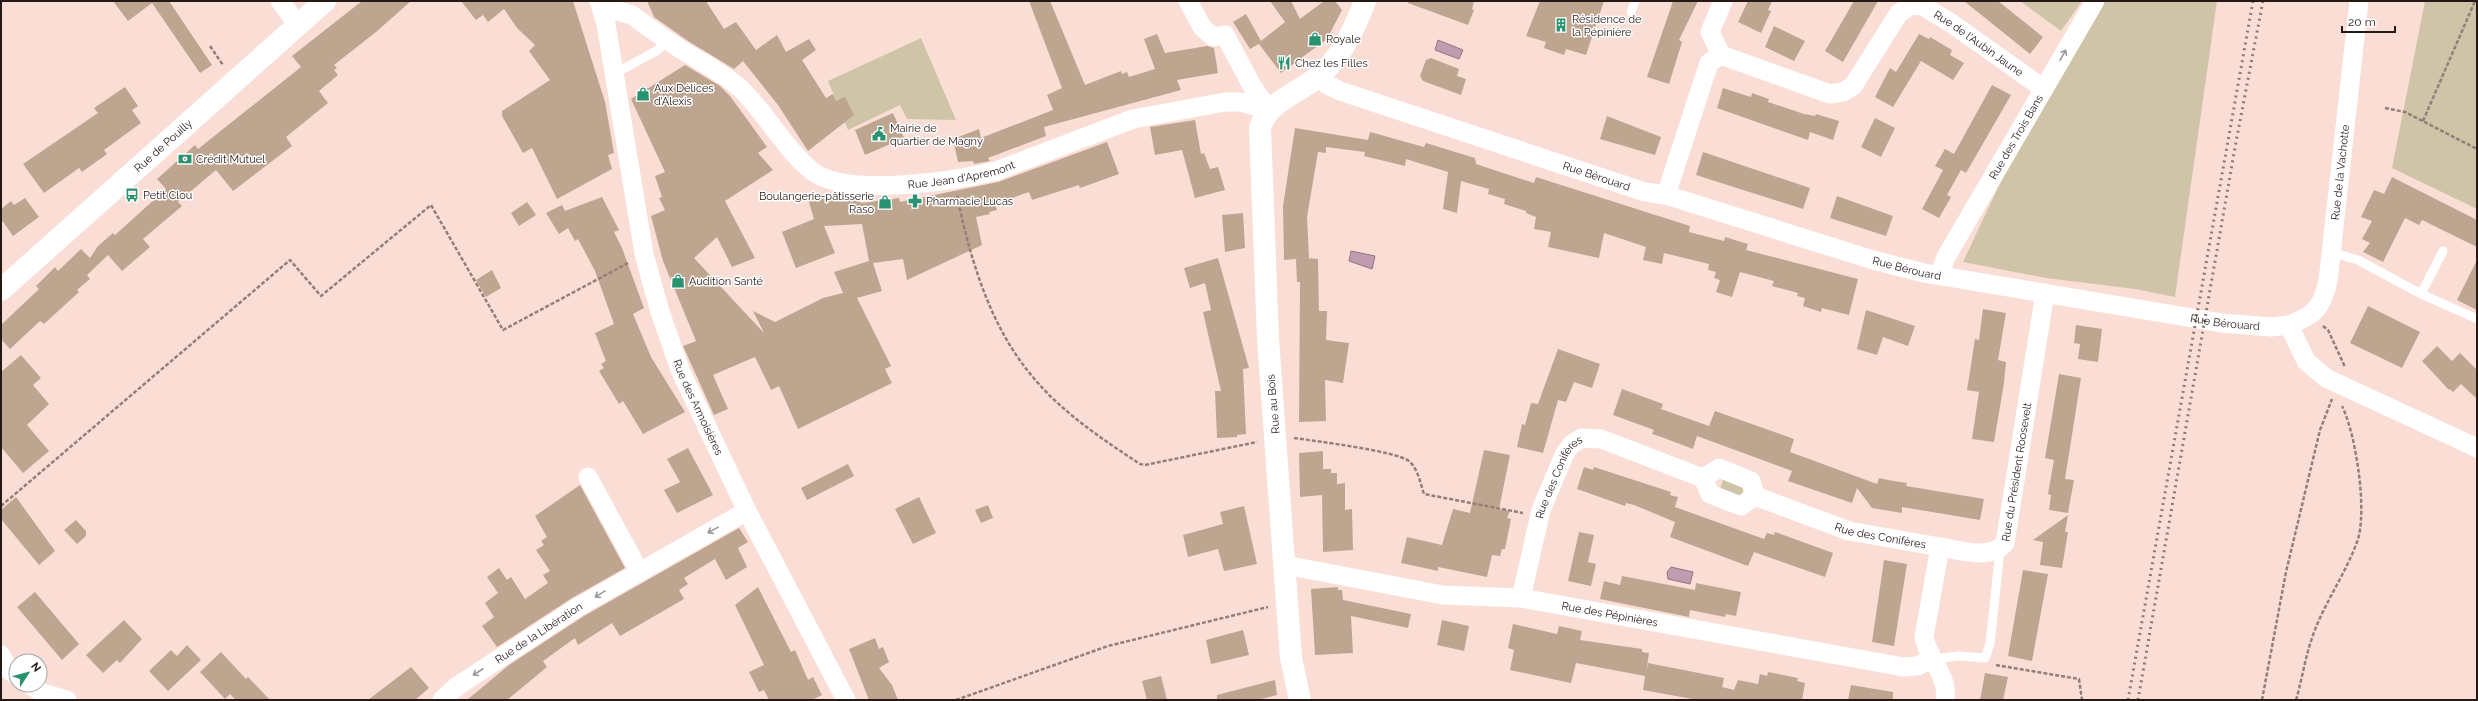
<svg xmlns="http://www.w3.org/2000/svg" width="2478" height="701" font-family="Raleway,sans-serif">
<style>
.green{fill:#cfc4a7}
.water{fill:#c19bb0;stroke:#927482}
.building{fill:#bea590}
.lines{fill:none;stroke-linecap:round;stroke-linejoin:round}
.path{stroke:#937f79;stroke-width:2.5;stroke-dasharray:4 2;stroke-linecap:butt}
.lane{stroke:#fff;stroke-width:9}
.street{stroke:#fff;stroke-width:19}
.secondary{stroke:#fff;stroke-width:22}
.rail{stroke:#8e7a74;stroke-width:3;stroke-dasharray:2 4;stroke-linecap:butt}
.oneway{stroke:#9d9896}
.labels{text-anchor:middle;stroke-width:3;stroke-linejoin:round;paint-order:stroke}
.poi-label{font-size:11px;fill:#251916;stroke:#fff;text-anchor:start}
.street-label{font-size:11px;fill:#251916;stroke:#fff}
</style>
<rect width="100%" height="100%" fill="#faded6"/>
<path class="green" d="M2020,1H2082L2061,31Z
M2105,1H2217L2175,297L2135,289L2046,278L1963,262L2003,177Z
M2425,1H2477V209L2392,168Z
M921,38L956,120L907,119L900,105L848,130L828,81Z
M1724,477L1745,484L1740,499L1719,492Z"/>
<path class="water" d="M1438,40L1463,50L1459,59L1435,50Z
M1351,251L1375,256L1372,269L1349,261Z
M1671,567L1693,572L1690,584L1668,579L1667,572Z"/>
<path class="building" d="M113,1H169L212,65L200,73L152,3L128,21Z
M362,1H411L376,32L334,65L337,68L334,70L338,75L319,91L328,103L286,137L292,146L233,191L216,170L178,202L182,206L143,239L150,247L122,271L108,255L87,275L90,279L77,290L79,292L44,324L40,321L10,349L1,339V325L39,289L36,286L55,267L58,271L81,249L90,258L98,246L113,233L115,235L166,189L157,179L195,145L198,149L301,67L292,56Z
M461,1H573L605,102L614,153L608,155L612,169L557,199L532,148L523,153L502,116V111L550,80L529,51L535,45L517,28L504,9L488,22L483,15L476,20Z
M647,1H706L724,29L736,22L756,50L777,35L786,52L809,39L816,50L802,60L826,98L833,94L836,101L845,97L854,115L808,151L778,105L743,61L734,69L688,41L654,17Z
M1029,1H1050L1085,85L1121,71L1122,74L1127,72L1129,77L1155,69L1144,39L1157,34L1165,53L1207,46L1214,48L1218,73L1177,80L1181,90L1044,127L1046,136L988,158L990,161L974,164L973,161L958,162L953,139L979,129L981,138L1053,110L1047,95L1062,88Z
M1270,1H1291L1300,19L1324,1H1335L1342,10L1327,39L1281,73L1259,44L1250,49L1233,22L1246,14L1261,41L1285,22Z
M1408,1H1474L1472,9L1474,10L1468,25L1408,3Z
M1540,1H1604L1586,55L1566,49L1564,55L1544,48L1546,42L1526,36Z
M1673,1H1698L1679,40L1682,42L1669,84L1647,77Z
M1748,1H1772L1768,10L1771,11L1761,33L1738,22Z
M1854,1H1878L1843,62L1825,51Z
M1964,1H1998L2043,37L2030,54Z
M1774,26L1805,41L1794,61L1765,47Z
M1919,34L1929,39L1930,37L1952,50L1950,55L1964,63L1953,80L1921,61L1893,107L1875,97L1890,68L1896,72Z
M1431,58L1459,69L1457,76L1466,79L1461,95L1423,81L1420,76L1426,60Z
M685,65L720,86L730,96L767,147L758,153L773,170L725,201L755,258L732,267L717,237L694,258L764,333L753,311L775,322L823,298L843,293L834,272L869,261L862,224L824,226L835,253L796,268L782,232L814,219L808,199L851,198L862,203L899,198L900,202L998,182L1107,142L1119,174L1080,188L1079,185L1032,200L1029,192L995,204L997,210L989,212L990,214L976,217L982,245L907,280L903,259L873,263L882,291L857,298L891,366L885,369L892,383L798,429L779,386L771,390L755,357L713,375L728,409L714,415L683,346L696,341L663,261L651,216L665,210L659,198L662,197L655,176L665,172L631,99Z
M1992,85L2011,95L1966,173L1961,170L1947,195L1951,197L1939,218L1922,209L1943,170L1935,166L1945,149L1954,154Z
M125,87L138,106L132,110L141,123L104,150L107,154L82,172L79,168L44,193L23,164L98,113L94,108Z
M1723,88L1751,97L1752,93L1769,99L1768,102L1804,114L1815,116L1816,114L1839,121L1833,140L1810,132L1808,140L1717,108Z
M893,113L904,138L865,155L855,130Z
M1607,116L1661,137L1655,155L1600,139Z
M1875,118L1895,128L1881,157L1861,147Z
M1195,120L1201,154L1204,153L1210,169L1218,167L1225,190L1195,198L1182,150L1155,155L1150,127Z
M1295,128L1368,140L1370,132L1424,147L1426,143L1475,158L1476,164L1534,183L1536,177L1690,226L1689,232L1724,241L1725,237L1748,244L1746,250L1858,279L1849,315L1822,308L1821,312L1803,306L1805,298L1797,296L1798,293L1772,286L1774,281L1740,272L1732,297L1716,292L1720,280L1714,278L1716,272L1708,270L1709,264L1664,253L1662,264L1643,260L1646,247L1604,233L1599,258L1548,247L1551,232L1534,229L1536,217L1526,213V211L1504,204L1505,199L1488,194L1489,189L1461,181L1457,213L1443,209L1448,172L1406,159L1405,166L1364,156L1365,152L1326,147V153L1318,152L1307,217L1309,258H1306L1318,259L1319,311H1327L1326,340L1349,343L1343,383L1325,380L1326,421L1299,422L1300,282H1297L1296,259L1284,260L1283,206Z
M1703,152L1810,188L1803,209L1696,175Z
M2392,177L2477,220V247L2422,220L2419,225L2405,218L2383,262L2363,252L2370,243L2362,239L2372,221L2361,217L2374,190L2384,194Z
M1837,196L1893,216L1886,236L1830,218Z
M602,197L619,230L614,232L622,248L644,308L633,314L651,357L685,412L643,434L623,401L619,404L599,371L604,368L601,364L606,361L595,333L614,324L595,271L578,239L575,241L568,228L559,234L546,213L562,205L565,211Z
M25,198L39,217L13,236L1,219V209L11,201L14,205Z
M527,202L536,215L519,226L511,213Z
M1243,213L1245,248L1225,252L1222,215Z
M1218,258L1249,368L1243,369L1246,434L1237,435V437L1217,438L1215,391H1221L1203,312L1211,310L1205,283L1190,288L1184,268Z
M2477,260V310L2457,300Z
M492,270L501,288L486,297L476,280Z
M2368,306L2420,332L2402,368L2350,343Z
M1983,309L2006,313L1998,360L2006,362L2004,383L1994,442L1972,439L1979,392L1967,390L1975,339L1979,340Z
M1866,310L1915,326L1908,346L1883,337L1877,355L1857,349Z
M2076,325L2102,329L2098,362L2078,359L2080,344L2074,343Z
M2437,346L2452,361L2460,353L2477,370V399L2461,384L2453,392L2450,389L2449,390L2422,361Z
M1558,349L1600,364L1592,388L1574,382L1566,402L1558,400L1543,453L1517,447L1522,424L1525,425L1531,403L1538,404Z
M21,355L41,378L33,385L49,404L27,425L49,451L23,473L1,447V372Z
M2059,374L2081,378L2065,479L2074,480L2068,513L2049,510L2051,495L2048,494L2054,460L2045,458Z
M1622,389L1663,404L1661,409L1709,426L1715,411L1794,439L1790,452L1877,484L1879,478L1888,480L1907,483L1906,486L1984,499L1980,520L1902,507V513L1872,508L1857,488L1852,503L1788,481L1792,471L1697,436L1693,449L1664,438L1652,434L1654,430L1613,415Z
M688,448L713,495L677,513L664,490L680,482L667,459Z
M1484,450L1510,455L1499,509L1510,511L1507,518L1511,519L1505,549H1502L1500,556L1492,555L1487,577L1438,567V571L1401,563L1407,537L1442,545L1453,509L1470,513Z
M1323,451V469H1331V473H1337V484L1345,483V510L1352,509L1353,550L1323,552L1322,495L1300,497L1299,453Z
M848,464L854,476L807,500L801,488Z
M1584,467L1593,470L1594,467L1671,492L1670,495L1678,497L1675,507L1764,539L1767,533L1774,535L1775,532L1833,553L1825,577L1754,552L1748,566L1670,537L1675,522L1634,505L1626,503L1625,506L1577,489Z
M580,485L625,568L572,598L497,647L482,626L494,617L485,603L498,593L487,577L499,568L507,580L511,577L525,599L548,583L543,575L550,571L536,550L544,545L541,541L547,537L535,516Z
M16,497L55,551L39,565L1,519V510Z
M919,497L936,533L913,544L895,509Z
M988,505L993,518L981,523L975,510Z
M1244,506L1257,564L1224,571L1218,549L1188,557L1183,535L1223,524L1220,512Z
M2068,515L2065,532H2068L2062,568L2040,565L2043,542L2033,540Z
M76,520L86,531V536L77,544L64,530Z
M739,528L748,542L738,548L747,567L726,580L715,559L684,578L688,584L679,590L684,599L620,636L612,623L578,645L575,638L543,661L547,667L507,700H467L509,665L584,616Z
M1579,532L1594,535L1588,562L1596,564L1591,586L1568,581Z
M1884,560L1907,564L1894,646L1872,642Z
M2023,570L2048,574L2032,661L2008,656Z
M1622,576L1695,590L1696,583L1741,592L1736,616L1726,614L1725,617L1690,610L1689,617L1600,599L1604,581L1620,585Z
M758,587L791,652L795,650L808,680L813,677L822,695L812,700H769L764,690L759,692L749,672L764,665L735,605Z
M1338,587V590H1342L1343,600L1411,614L1408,628L1351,616L1353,653L1315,655L1311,589Z
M35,592L79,644L62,660L17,607Z
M124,620L142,639L120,663L117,660L103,673L86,655Z
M1442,620L1469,626L1464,651L1437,645Z
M1513,624L1557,634L1559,626L1582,631L1580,640L1642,649V652L1649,653L1646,673L1648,663L1724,678L1722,687L1734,690L1738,680L1758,684L1760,674L1767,676L1768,672L1798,678L1797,681L1805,683L1802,700H1698L1643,690L1645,676L1576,663L1571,683L1510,670L1514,650L1508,648Z
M1243,630L1249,655L1211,664L1206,640Z
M875,638L879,649L883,647L889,662L879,668L892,685L898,700H869L849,649Z
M187,645L201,660L168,691L149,671L171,650L177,656Z
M221,652L246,679L248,677L270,700H236L230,694L225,699L200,672Z
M411,667L429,688L415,700H368Z
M1985,673L2008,677L2003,700H1980Z
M1161,676L1167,700H1147L1142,681Z
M1275,680L1277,695L1257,700H1217V695Z
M1851,685L1893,692V700H1848Z"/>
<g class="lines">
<path class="path" d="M210,46L223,65
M2385,108L2405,112L2477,149
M2423,121L2475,1
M957,196C971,262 991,331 1038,383C1066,415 1105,441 1140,464L1145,465L1257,442
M2323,326L2328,330L2345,367
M1294,438C1315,441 1396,451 1409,461C1418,469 1420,482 1424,494L1523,513
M1,506L290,260L321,296L431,205L503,330L628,263
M1996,665L2079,679L2082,700
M956,700L1108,646L1268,607
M2262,700L2286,572L2320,430L2332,399
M2296,700C2302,680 2305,658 2312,638C2323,605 2345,575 2357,542C2368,513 2356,434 2342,406"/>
<path class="lane" d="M1631,12L1635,1
M614,74L658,50L667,40
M2331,252L2358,260L2421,294L2443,251
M2421,294L2477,319
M1933,659L1959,656L1985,658L1990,644L2000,549"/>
<g class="street">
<path d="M280,1L299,26"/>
<path id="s1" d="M599,1L606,24L644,254L660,312L681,372L747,511L846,700"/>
<path d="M1188,1L1202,27L1213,37L1225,35L1252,86L1269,110"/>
<path id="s2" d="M603,12L618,11L632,15C648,27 664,39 682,50C701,62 723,73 740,88C766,113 784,148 812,171C846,198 955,181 996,171L1133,119L1225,102H1241L1269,110"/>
<path id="s3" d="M1721,55L1830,94L1843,92L1853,86L1899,13L1910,6L1921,5L1951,23L2044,89"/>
<path id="s4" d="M1320,76L1326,84L1340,91L1645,192L1666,195L1873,260L1924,273L2222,323L2271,327L2289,325L2306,361L2326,378L2477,448"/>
<path d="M1666,195L1709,63L1721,55L1710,32L1723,1"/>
<path id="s5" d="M1940,274L1946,257L2095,1"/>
<path id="s6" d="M2289,325C2315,315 2322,308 2328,281L2359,1"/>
<path d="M1719,468L1751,481L1755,496L1741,506L1710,494L1703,478Z"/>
<path d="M588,477L639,571"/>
<path id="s7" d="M1755,496L1849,531L1940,547"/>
<path id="s8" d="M1285,565L1443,595L1521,598L1904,667L1917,666L1933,659"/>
<path id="s9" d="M1521,598L1541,510L1565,453L1572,444L1582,438L1601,439L1703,478"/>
<path d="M1,655L9,670L16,675"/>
<path d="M30,685L43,693L67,700"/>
<path id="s10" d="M442,700L456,687L578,607L747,511"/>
<path id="s11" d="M1945,700C1949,675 1928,660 1924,637L1940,547C1961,550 1989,561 2005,543L2045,293"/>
</g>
<g class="secondary">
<path id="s12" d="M1,290L325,1"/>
<path d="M1300,700L1291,658L1268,339L1260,127C1270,100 1297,94 1319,76C1341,58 1355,28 1365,1"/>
</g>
<path class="rail" d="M2128,700L2253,1
M2138,700L2236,142L2263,1"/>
</g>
<defs><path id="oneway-shaft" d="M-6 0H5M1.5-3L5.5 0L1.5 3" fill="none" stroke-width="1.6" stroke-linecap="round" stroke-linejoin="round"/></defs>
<g class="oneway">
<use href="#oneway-shaft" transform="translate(2063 55) rotate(-60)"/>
<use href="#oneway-shaft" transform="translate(713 530) rotate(151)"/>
<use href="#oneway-shaft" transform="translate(600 594) rotate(149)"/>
<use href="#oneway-shaft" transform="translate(478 672) rotate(147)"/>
</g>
<defs>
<g id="building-bare" transform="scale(1.08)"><path d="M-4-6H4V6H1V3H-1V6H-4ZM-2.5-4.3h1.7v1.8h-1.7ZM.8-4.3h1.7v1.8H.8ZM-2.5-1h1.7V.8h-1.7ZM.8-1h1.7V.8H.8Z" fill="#289271" stroke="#fff" stroke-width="2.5" paint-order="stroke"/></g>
<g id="shop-bare" transform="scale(1.08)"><path d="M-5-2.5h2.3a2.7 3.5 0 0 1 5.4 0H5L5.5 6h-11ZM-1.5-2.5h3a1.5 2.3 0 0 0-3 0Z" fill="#289271" stroke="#fff" stroke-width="2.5" paint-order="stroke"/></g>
<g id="restaurant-bare" transform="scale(1.08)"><path d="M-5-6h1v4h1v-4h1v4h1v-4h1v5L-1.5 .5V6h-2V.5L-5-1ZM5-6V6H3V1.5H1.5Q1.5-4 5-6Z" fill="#289271" stroke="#fff" stroke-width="2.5" paint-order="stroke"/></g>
<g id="civic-bare" transform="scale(1.08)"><path d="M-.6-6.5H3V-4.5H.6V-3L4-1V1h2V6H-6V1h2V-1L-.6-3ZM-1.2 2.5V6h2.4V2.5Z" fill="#289271" stroke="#fff" stroke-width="2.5" paint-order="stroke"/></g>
<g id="bank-bare" transform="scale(1.08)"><path d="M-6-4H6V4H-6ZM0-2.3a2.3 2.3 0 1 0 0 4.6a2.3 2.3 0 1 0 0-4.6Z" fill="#289271" stroke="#fff" stroke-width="2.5" paint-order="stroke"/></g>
<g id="bus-bare" transform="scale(1.08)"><path d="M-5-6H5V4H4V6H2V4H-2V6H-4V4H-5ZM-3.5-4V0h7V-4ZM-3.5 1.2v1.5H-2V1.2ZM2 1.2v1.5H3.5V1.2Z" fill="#289271" stroke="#fff" stroke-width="2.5" paint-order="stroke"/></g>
<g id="pharmacy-bare" transform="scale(1.08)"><path d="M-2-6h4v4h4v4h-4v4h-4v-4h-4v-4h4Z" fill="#289271" stroke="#fff" stroke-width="2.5" paint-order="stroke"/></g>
</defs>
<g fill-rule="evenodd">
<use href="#building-bare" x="1561" y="25"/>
<use href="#shop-bare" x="1315" y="39"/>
<use href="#restaurant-bare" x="1284" y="63"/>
<use href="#shop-bare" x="643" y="94"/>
<use href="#civic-bare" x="879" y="134"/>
<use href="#bank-bare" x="185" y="159"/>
<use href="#bus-bare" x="132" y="195"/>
<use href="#pharmacy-bare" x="915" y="201"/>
<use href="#shop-bare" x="885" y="202"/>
<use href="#shop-bare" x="678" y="281"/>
</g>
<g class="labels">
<g class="poi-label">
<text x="1572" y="23">Résidence de<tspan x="1572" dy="13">la Pépinière</tspan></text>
<text x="1326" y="43">Royale</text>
<text x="1295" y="67">Chez les Filles</text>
<text x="654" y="92">Aux Délices<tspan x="654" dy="13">d’Alexis</tspan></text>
<text x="890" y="132">Mairie de<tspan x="890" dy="13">quartier de Magny</tspan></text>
<text x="196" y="163">Crédit Mutuel</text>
<text x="143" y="199">Petit Clou</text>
<text x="874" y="200" text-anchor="end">Boulangerie-pâtisserie<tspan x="874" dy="13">Raso</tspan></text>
<text x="926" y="205">Pharmacie Lucas</text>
<text x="689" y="285">Audition Santé</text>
</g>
<g class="street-label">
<text dy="4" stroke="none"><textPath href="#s3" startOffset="320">Rue de l'Aubin Jaune</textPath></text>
<text dy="4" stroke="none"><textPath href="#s5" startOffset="157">Rue des Trois Bans</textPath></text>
<text dy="4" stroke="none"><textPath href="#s12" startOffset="217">Rue de Pouilly</textPath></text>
<text dy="4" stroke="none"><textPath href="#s2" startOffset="423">Rue Jean d'Apremont</textPath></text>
<text dy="4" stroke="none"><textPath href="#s6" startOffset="172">Rue de la Vachotte</textPath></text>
<text dy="4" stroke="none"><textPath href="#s4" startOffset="296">Rue Bérouard</textPath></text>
<text dy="4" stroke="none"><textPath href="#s4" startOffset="620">Rue Bérouard</textPath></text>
<text dy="4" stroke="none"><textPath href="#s4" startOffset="943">Rue Bérouard</textPath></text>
<text transform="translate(1273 404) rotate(-95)" y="4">Rue au Bois</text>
<text dy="4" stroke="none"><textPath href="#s1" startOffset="420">Rue des Armoisières</textPath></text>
<text dy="4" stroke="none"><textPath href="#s11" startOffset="299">Rue du Président Roosevelt</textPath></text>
<text dy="4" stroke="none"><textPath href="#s9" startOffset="128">Rue des Conifères</textPath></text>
<text dy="4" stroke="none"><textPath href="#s7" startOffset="132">Rue des Conifères</textPath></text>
<text dy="4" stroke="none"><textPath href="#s8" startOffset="329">Rue des Pépinières</textPath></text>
<text dy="4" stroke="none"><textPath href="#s10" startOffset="118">Rue de la Libération</textPath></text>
</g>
</g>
<rect width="2478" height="701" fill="none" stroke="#251916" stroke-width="4"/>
<g transform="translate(28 673) rotate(54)"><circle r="19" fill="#ffffff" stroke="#a8a3a2"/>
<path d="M0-3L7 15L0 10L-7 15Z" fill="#289271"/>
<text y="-6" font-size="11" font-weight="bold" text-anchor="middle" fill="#251916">N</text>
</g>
<path d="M2342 26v6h53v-6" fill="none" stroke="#251916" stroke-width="2"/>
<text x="2348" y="26" font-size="12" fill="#251916" stroke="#ffffff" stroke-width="3" paint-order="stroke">20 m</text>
</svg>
